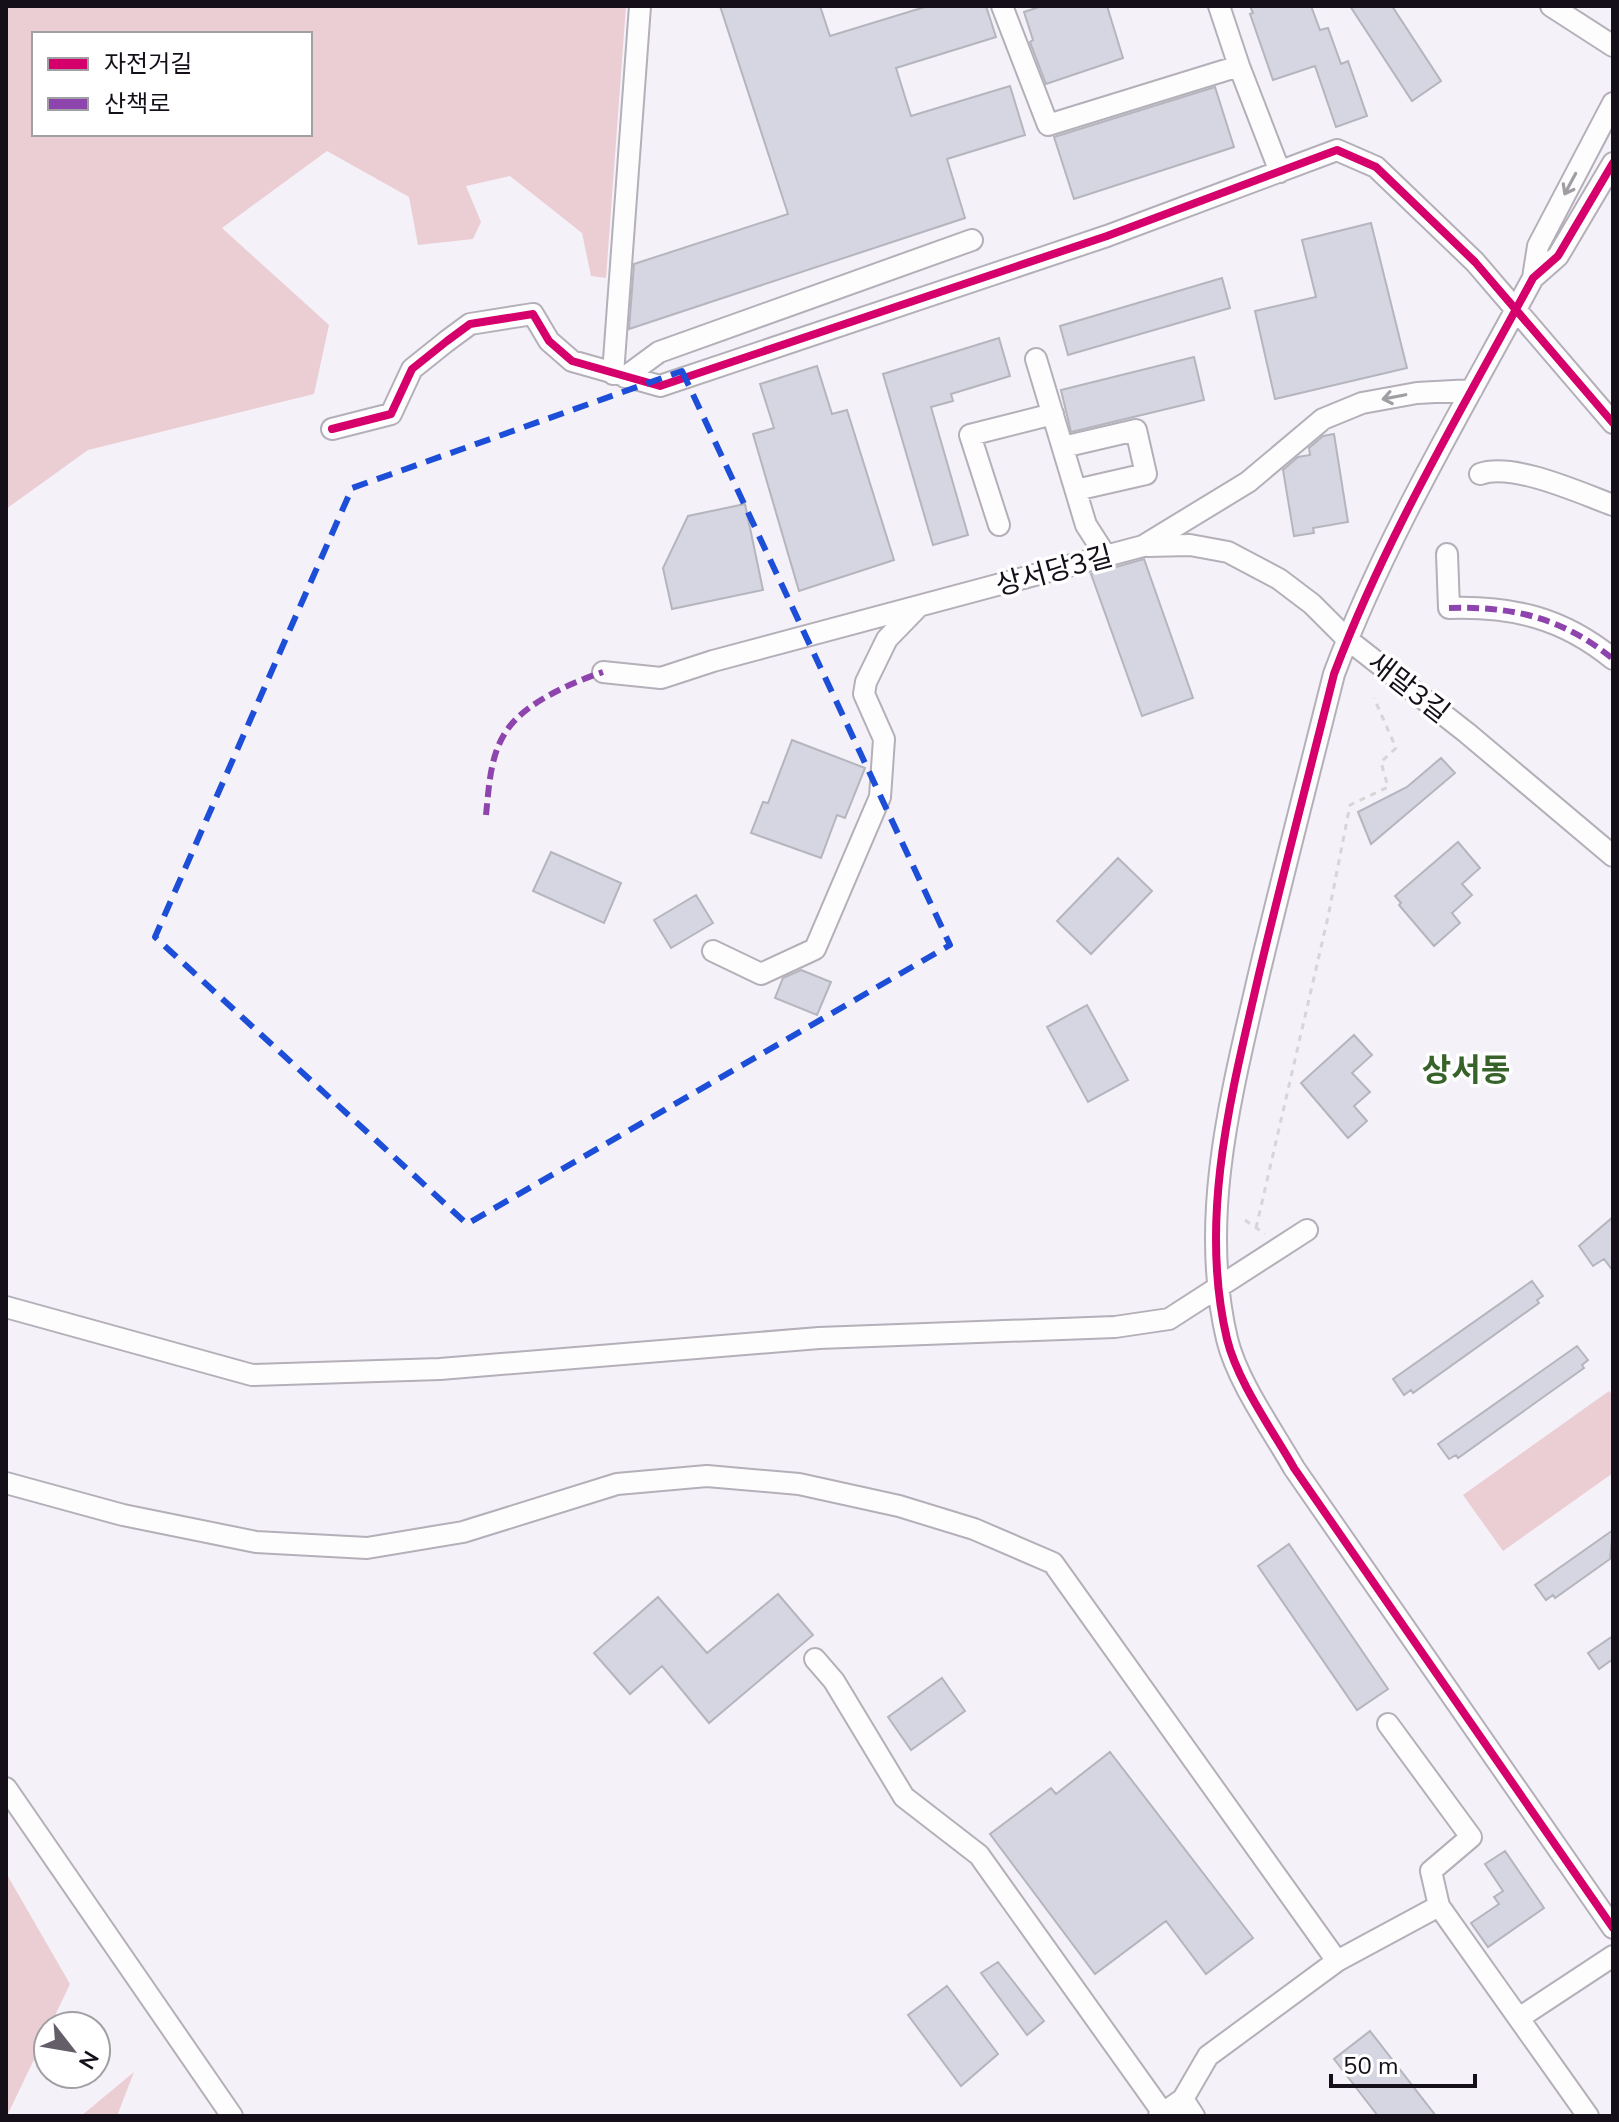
<svg xmlns="http://www.w3.org/2000/svg" width="1619" height="2122" font-family="'Nunito Sans','Noto Sans KR',sans-serif">
<style>
.green{fill:#ebced3;fill-rule:evenodd}
.building{fill:#d5d6e1;stroke:#b5b5be;stroke-width:2}
.lines{fill:none;stroke-linecap:round;stroke-linejoin:round}
.minor-casing{stroke:#b4afb8;stroke-width:24}
.path{stroke:#d6d5d7;stroke-width:3;stroke-dasharray:6 6;stroke-linecap:butt}
.minor{stroke:#fdfdfe;stroke-width:20}
.quiet{stroke:#8e44ad;stroke-width:6;stroke-dasharray:12 6;stroke-linecap:butt}
.cycleway-casing{stroke:#fff;stroke-width:13}
.cycleway{stroke:#d6006c;stroke-width:8}
.oneway{stroke:#a09ea3}
.marked{fill:none;stroke:#1d4ed8;stroke-width:6;stroke-dasharray:16 10;stroke-linejoin:round}
.labels{text-anchor:middle;stroke-width:7;stroke-linejoin:round;paint-order:stroke}
.street-label{font-size:28px;fill:#150f1a;stroke:#fff}
.quarter-label{font-size:32px;font-weight:bold;fill:#37632a;stroke:#fff}
</style>
<rect width="100%" height="100%" fill="#f4f1f8"/>
<path class="green" d="M6,6H626L606,278L591,276L582,233L510,176L466,186L481,222L473,239L418,245L409,197L327,151L222,228L329,325L314,394L88,450L6,509ZM34,34H310V134H34Z
M1609,1391L1613,1396V1473L1503,1551L1463,1495Z
M6,1873L70,1984L7,2116H6Z
M134,2072L117,2116H81Z"/>
<path class="building" d="M720,6H820L830,36L928,6H986L996,37L896,68L911,116L1010,86L1025,135L947,159L965,218L629,329L634,264L788,214Z
M1042,6H1107L1123,58L1046,84L1030,42L1033,40L1024,12Z
M1250,6H1311L1320,30L1328,28L1341,64L1348,61L1367,116L1336,127L1315,66L1273,80L1250,14L1253,13Z
M1350,6H1392L1441,81L1412,101Z
M1215,87L1234,147L1074,199L1054,137Z
M1371,223L1407,368L1275,399L1255,311L1316,297L1302,240Z
M1222,278L1230,308L1068,355L1060,326Z
M999,338L1010,376L951,394L953,401L931,407L968,535L933,545L883,374Z
M1194,357L1204,400L1071,432L1061,390Z
M817,366L832,414L847,410L894,560L799,591L753,434L774,428L760,384Z
M1334,434L1348,522L1313,528L1314,533L1294,536L1283,470L1298,457L1310,455L1309,448L1323,436Z
M745,504L763,590L672,609L663,568L688,516Z
M1144,559L1193,698L1142,716L1091,574Z
M792,740L865,768L845,818L837,815L821,858L751,833L763,802L768,803Z
M1441,758L1455,773L1371,844L1358,812L1407,787Z
M1458,842L1480,868L1462,884L1472,895L1452,913L1460,923L1434,946L1399,905L1401,903L1395,896Z
M551,852L621,883L604,923L533,891Z
M1118,858L1152,891L1091,954L1057,921Z
M696,895L713,923L671,948L654,920Z
M801,970L831,982L817,1015L775,998L783,978Z
M1087,1005L1128,1080L1088,1102L1047,1027Z
M1354,1035L1372,1055L1352,1073L1370,1092L1354,1106L1367,1121L1348,1138L1301,1083Z
M1613,1217V1271L1604,1259L1593,1266L1579,1246Z
M1532,1281L1543,1296L1537,1300L1539,1303L1413,1393L1411,1390L1404,1395L1393,1379Z
M1577,1346L1588,1360L1582,1365L1584,1368L1458,1458L1456,1455L1449,1459L1438,1444Z
M1613,1530L1610,1559L1555,1598L1553,1595L1546,1600L1535,1585Z
M1289,1544L1388,1689L1357,1710L1258,1566Z
M778,1594L813,1635L709,1723L662,1666L630,1694L594,1653L658,1597L707,1653Z
M1613,1636V1659L1599,1669L1588,1653Z
M942,1678L965,1711L911,1750L888,1717Z
M1110,1752L1253,1938L1206,1974L1166,1921L1095,1974L990,1834L1051,1788L1056,1794Z
M1505,1851L1544,1908L1488,1947L1471,1923L1499,1904L1494,1897L1503,1891L1485,1864Z
M998,1962L1044,2021L1027,2035L981,1973Z
M947,1986L998,2054L961,2086L908,2015Z
M1370,2031L1436,2116H1378L1334,2059Z"/>
<g class="lines">
<g class="minor-casing">
<path id="minor" d="M1002,6L1048,125L1239,66L1280,172
M1219,6L1239,66
M1551,6L1613,46
M1613,163L1558,256L1533,278C1463,408 1386,536 1334,674C1309,774 1283,874 1259,974C1232,1092 1198,1217 1227,1339C1237,1381 1273,1431 1294,1468L1613,1928
M1533,278L1538,246L1613,103
M1036,359L1086,525L1106,556
M613,374L640,6
M625,377L659,352L972,240
M332,429L391,414L412,369L447,341L470,324L533,314L549,341L572,361L660,386L1107,236L1337,150L1376,167L1475,262L1613,423
M1063,447L1136,430L1146,474L1076,490
M1480,474C1513,462 1580,493 1613,505
M999,525L970,435L1053,414
M1147,546L1190,545L1228,552L1279,579L1312,604L1347,639L1467,733L1613,856
M1447,554L1449,608C1513,606 1563,618 1613,659
M603,672L661,678L713,661L1143,546L1248,482L1323,419L1362,403L1417,393L1472,390
M713,951L761,974L815,949L880,797L884,739L864,694L866,682L887,639L919,606
M6,1307L252,1375L440,1369L819,1338L1115,1327L1169,1319L1307,1230
M6,1483L123,1515L256,1542L367,1548L463,1532L617,1484L707,1476L799,1484L899,1506L974,1529L1053,1563L1337,1961
M815,1659L834,1681L904,1797L979,1855L1163,2113
M1388,1724L1471,1837L1431,1871L1439,1906L1588,2116
M6,1788L232,2116
M1519,2018L1613,1956
M1183,2099L1194,2116
M1159,2116L1183,2099L1208,2056L1337,1961L1439,1906"/>
</g>
<path class="path" d="M1245,1220L1265,1234
M1256,1228L1328,917L1350,805L1388,787L1381,762L1396,748L1374,698"/>
<use href="#minor" class="minor"/>
<path class="quiet" d="M1449,608C1513,606 1563,618 1613,659
M486,815C489,787 490,754 507,730C526,702 573,682 603,672"/>
<g class="cycleway-casing">
<path id="cycleway" d="M1613,163L1558,256L1533,278C1463,408 1386,536 1334,674C1309,774 1283,874 1259,974C1232,1092 1198,1217 1227,1339C1237,1381 1273,1431 1294,1468L1613,1928
M332,429L391,414L412,369L447,341L470,324L533,314L549,341L572,361L660,386L1107,236L1337,150L1376,167L1475,262L1613,423"/>
</g>
<use href="#cycleway" class="cycleway"/>
</g>
<defs><path id="oneway-shaft" d="M-6 0H5M1.5-3L5.5 0L1.5 3" fill="none" stroke-width="1.6" stroke-linecap="round" stroke-linejoin="round" transform="scale(2)"/></defs>
<g class="oneway">
<use href="#oneway-shaft" transform="translate(1570 184) rotate(118)"/>
<use href="#oneway-shaft" transform="translate(1394 397) rotate(169)"/>
</g>
<path class="marked" d="M682,371L950,945L467,1224L155,937L352,488Z"/>
<g class="labels">
<g class="street-label">
<text transform="translate(1054 570) rotate(-15)" y="10">상서당3길</text>
<text transform="translate(1409 687) rotate(38)" y="10">새말3길</text>
</g>
<g class="quarter-label">
<text x="1466" y="1081">상서동</text>
</g>
</g>
<rect width="1619" height="2122" fill="none" stroke="#150f1a" stroke-width="16"/>
<rect x="32" y="32" width="280" height="104" fill="#ffffff" stroke="#a19fa3" stroke-width="2"/>
<rect x="48" y="58" width="40" height="12" fill="#d6006c" stroke="#a19fa3" stroke-width="2"/>
<text x="104" y="72" font-size="24" fill="#150f1a">자전거길</text>
<rect x="48" y="98" width="40" height="12" fill="#8e44ad" stroke="#a19fa3" stroke-width="2"/>
<text x="104" y="112" font-size="24" fill="#150f1a">산책로</text>
<g transform="translate(72 2050) rotate(121)"><circle r="38" fill="#ffffff" stroke="#a19fa3" stroke-width="2"/>
<path d="M0-6L14 30L0 20L-14 30Z" fill="#635e68"/>
<text y="-12" font-size="22" font-weight="bold" text-anchor="middle" fill="#150f1a">N</text>
</g>
<path d="M1331 2074v12h144v-12" fill="none" stroke="#150f1a" stroke-width="4"/>
<text x="1343" y="2074" font-size="24" fill="#150f1a" stroke="#ffffff" stroke-width="6" paint-order="stroke">50 m</text>
</svg>
